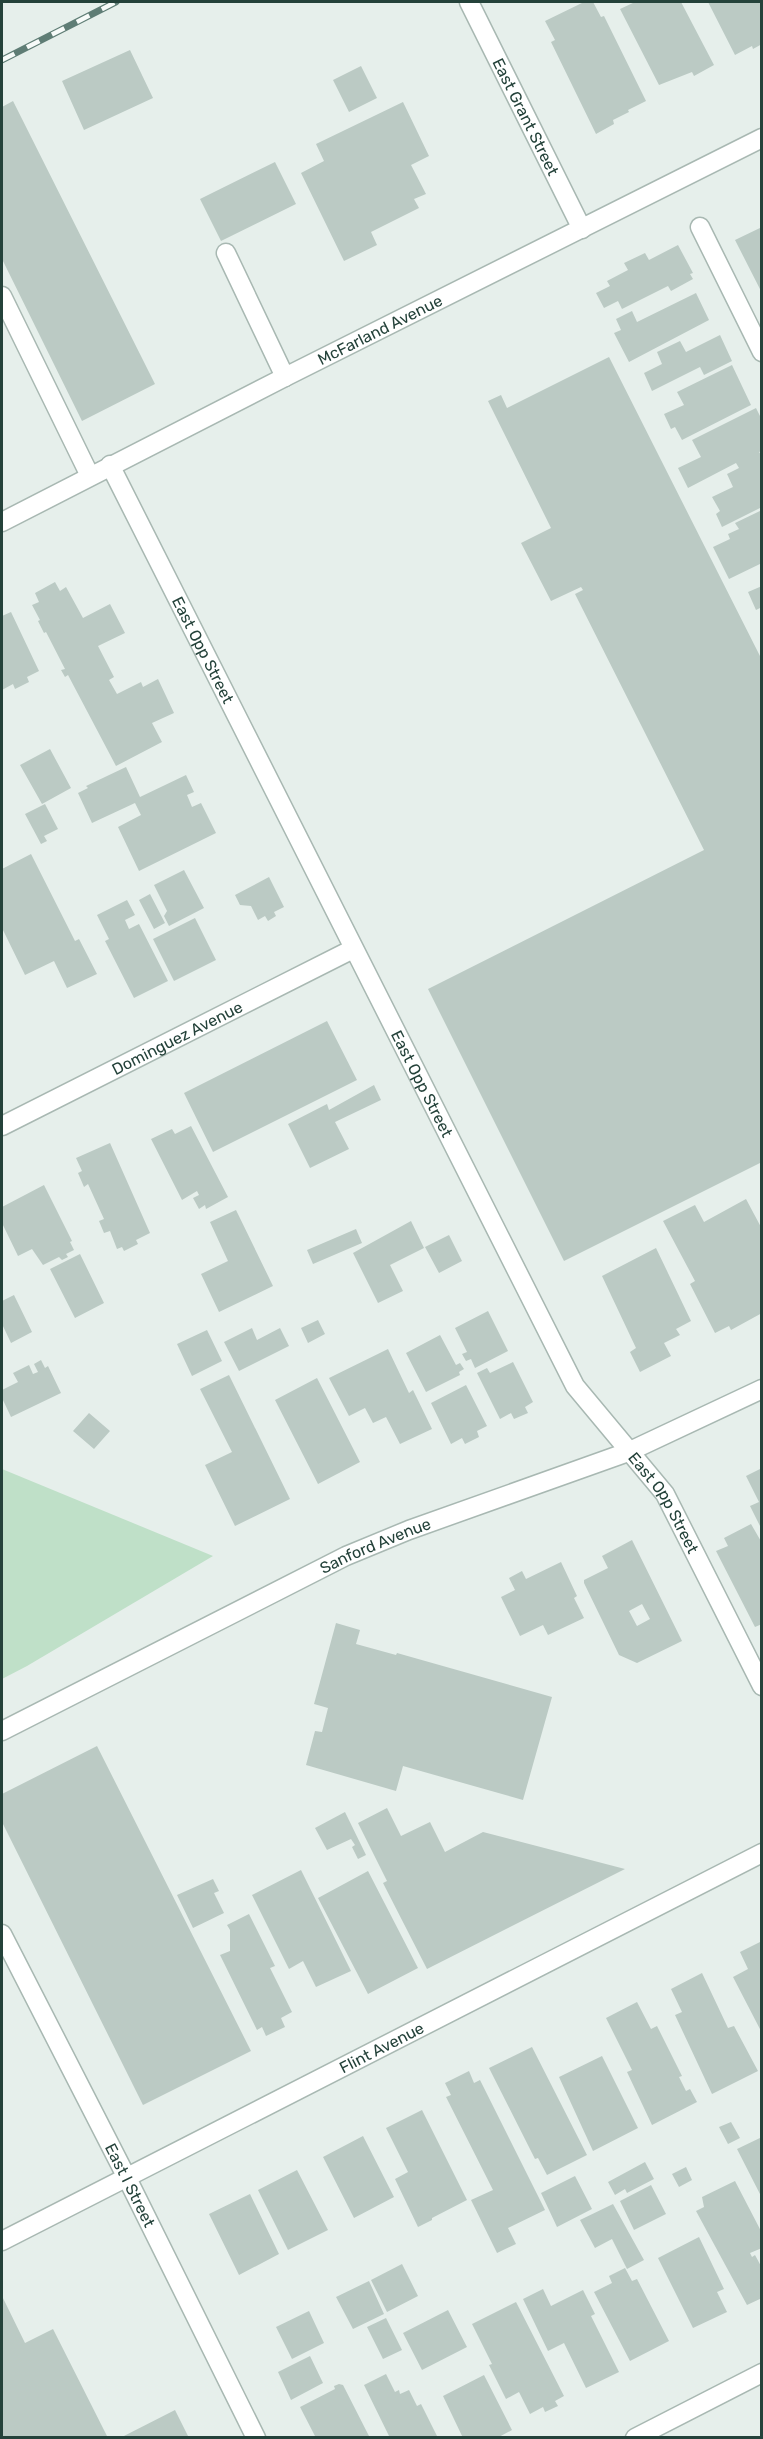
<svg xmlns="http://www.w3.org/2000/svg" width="763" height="2439" font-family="Rubik,sans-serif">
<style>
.green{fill:#bfe0c8}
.building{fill:#bbcac4;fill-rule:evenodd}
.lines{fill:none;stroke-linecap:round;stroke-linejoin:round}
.minor-casing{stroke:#a8b8b2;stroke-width:21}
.minor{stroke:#fff;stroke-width:18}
.rail-casing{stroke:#5f7d75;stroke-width:7}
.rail{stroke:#f7fbf9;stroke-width:4.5;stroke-dasharray:14;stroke-linecap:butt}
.labels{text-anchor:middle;stroke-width:5;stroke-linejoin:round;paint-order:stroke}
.street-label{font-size:16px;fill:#24423a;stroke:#f7fbf9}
</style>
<rect width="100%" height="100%" fill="#e6efeb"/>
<path class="green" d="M2,1469L213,1556L27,1666L2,1679Z"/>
<path class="building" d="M584,2H593L601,17L604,16L646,101L628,110L629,112L613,120L614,124L596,134L551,42L555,40L545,21Z
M635,2H681L714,65L694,76L692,72L659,85L620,9Z
M708,2H762V44L753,49L752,46L735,55Z
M130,50L153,98L84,130L62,81Z
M361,66L377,98L349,112L333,80Z
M13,101L155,384L82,421L2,259V107Z
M403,102L429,156L411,165L426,194L414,199L419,208L371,232L377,245L344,261L301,173L324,161L316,144Z
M275,162L296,204L221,241L200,199Z
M762,227V293L735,240Z
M678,245L693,273L690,274L693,279L671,291L668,286L622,309L618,301L604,308L596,293L610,286L607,281L628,270L624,263L645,253L649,260Z
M696,293L709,320L629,362L614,333L621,330L616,319L632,311L637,322Z
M720,335L732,361L704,375L700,367L652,391L644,373L662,364L657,352L680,341L686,352Z
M609,357L762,660V1162L564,1261L428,989L704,850L575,594L583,590L581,587L551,601L521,543L551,528L488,401L501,395L507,408Z
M732,365L751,405L682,440L675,427L671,429L664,414L684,405L677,392Z
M756,408L762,420V451L759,452L762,456V507L722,527L716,514L720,511L712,497L733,487L727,474L739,468L736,463L688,488L678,468L701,457L692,440Z
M762,510V563L729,579L713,547L730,539L728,534L739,529L735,523Z
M55,582L60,591L66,587L83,618L110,604L125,633L98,646L114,677L109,680L117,694L141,682L143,687L158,679L174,713L152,723L162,742L116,766L68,675L65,677L61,670L65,669L46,632L44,633L38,621L40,620L32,605L39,602L35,593Z
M762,586V607L756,610L748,592Z
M11,612L39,671L27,677L29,682L15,689L13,684L2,690V616Z
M50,749L71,788L42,804L20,765Z
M126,767L140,797L186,775L194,792L187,795L192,807L201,803L216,833L139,871L118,827L141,815L135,803L92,823L78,793L88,788L86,786Z
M45,804L58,829L44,836L47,841L41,844L25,814Z
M31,854L75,941L79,939L97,974L67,988L54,961L25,975L2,928V869Z
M184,870L204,908L169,926L164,916L167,911L154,885Z
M269,877L284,907L274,912L276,916L268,921L265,916L258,920L251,906L240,905L235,895Z
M150,894L165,923L154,929L139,900Z
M127,900L135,915L125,920L129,929L139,924L168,981L134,998L105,941L109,939L97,915Z
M195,918L216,960L174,981L153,939Z
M327,1021L357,1080L213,1152L184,1093Z
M374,1085L381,1100L335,1122L349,1149L310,1168L288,1124L327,1104L329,1110Z
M191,1126L228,1197L206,1209L205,1205L199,1209L193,1198L199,1195L197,1191L182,1200L151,1139L172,1129L175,1134Z
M110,1143L150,1233L136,1240L138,1244L124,1251L122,1247L117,1249L110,1231L104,1233L99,1221L104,1219L88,1184L84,1187L78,1173L82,1171L76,1158Z
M44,1185L72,1241L70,1242L74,1250L66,1254L68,1257L62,1260L59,1257L43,1265L32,1249L18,1256L2,1223V1207Z
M746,1199L762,1229V1313L731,1330L729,1326L715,1333L690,1284L695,1281L663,1221L695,1205L704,1222Z
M236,1210L273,1286L219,1312L201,1274L228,1261L210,1222Z
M411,1221L424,1248L390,1265L403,1291L378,1303L353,1253Z
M356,1229L362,1243L313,1264L307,1250Z
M449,1235L462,1261L439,1273L425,1247Z
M656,1248L691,1321L676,1329L680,1335L664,1343L671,1356L640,1372L630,1352L636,1348L602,1276Z
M80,1254L104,1303L75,1318L50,1269Z
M14,1295L32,1332L11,1343L2,1324V1301Z
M488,1311L508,1351L475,1368L471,1359L466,1361L462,1354L467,1352L455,1328Z
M318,1320L325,1334L308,1343L301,1328Z
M252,1328L257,1340L280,1328L289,1346L239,1371L224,1342Z
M207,1330L222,1361L192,1376L177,1344Z
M440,1335L456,1365L460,1363L464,1369L459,1372L460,1375L426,1392L406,1353Z
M388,1349L409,1393L413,1390L432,1429L400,1444L386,1417L373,1423L365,1408L349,1416L329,1378Z
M41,1360L45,1368L48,1366L61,1393L11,1417L2,1398V1390L18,1382L13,1373L29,1365L33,1374L38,1372L34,1364Z
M513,1362L533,1402L525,1407L528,1413L514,1419L511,1413L500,1419L477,1373L487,1368L490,1373Z
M229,1375L290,1499L235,1526L205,1465L232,1452L200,1389Z
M317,1378L360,1462L318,1484L275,1400Z
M466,1385L487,1426L477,1431L479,1437L465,1444L462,1438L451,1444L431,1403Z
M89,1413L110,1431L94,1449L73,1431Z
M762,1468V1530L750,1506L759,1502L746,1476Z
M751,1524L762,1543V1624L755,1627L716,1551L728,1546L724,1538Z
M632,1540L682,1641L637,1663L619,1655L584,1583V1580L608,1568L602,1556ZM642,1604L650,1619L637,1626L629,1611Z
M561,1562L577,1596L574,1598L584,1618L548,1635L543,1625L520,1636L501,1597L515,1590L509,1578L522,1571L526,1579Z
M336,1623L360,1630L356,1644L396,1655L397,1653L552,1697L523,1800L403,1766L396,1791L306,1765L315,1731L322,1732L328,1708L314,1704Z
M97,1746L251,2051L143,2105L2,1822V1794Z
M387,1808L401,1836L430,1822L445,1852L483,1832L625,1869L427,1969L383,1883L387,1881L358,1823Z
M345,1812L366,1855L358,1859L352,1847L355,1845L351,1839L327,1850L315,1828Z
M301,1870L351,1971L316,1987L303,1961L289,1969L252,1895Z
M368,1871L418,1968L368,1994L318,1898Z
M213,1879L219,1891L214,1893L224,1913L193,1928L177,1895Z
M249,1914L275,1966L270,1968L292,2012L281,2018L285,2027L266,2036L262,2027L257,2030L220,1955L230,1951V1930L227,1925Z
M762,1941V2033L733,1977L748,1969L740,1952Z
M702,1973L728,2028L734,2026L758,2071L712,2094L675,2015L682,2012L671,1989Z
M637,2002L651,2029L657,2026L682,2076L679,2077L686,2091L690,2089L697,2102L652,2125L627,2072L632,2070L606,2018Z
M532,2047L587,2155L547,2175L538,2158L535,2159L489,2068Z
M602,2056L638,2128L593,2151L559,2077Z
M469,2071L474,2083L480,2080L545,2210L508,2228L516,2244L497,2253L471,2200L493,2190L446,2097L451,2095L445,2083Z
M422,2110L467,2200L432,2218V2220L418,2227L395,2179L408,2172L386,2128Z
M731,2122L740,2138L728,2144L719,2127Z
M363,2136L394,2197L354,2218L323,2157Z
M762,2137V2198L737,2149Z
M645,2162L654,2179L627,2193L625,2189L615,2195L608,2182Z
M686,2167L692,2180L679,2187L672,2174Z
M297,2170L328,2230L288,2250L258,2190Z
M575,2176L592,2209L557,2227L541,2193Z
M735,2181L762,2233V2248L750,2253L752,2257L755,2255L762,2268V2298L747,2305L696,2211L704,2207L702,2197Z
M651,2185L666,2214L634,2230L620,2201Z
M250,2194L279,2254L239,2275L209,2214Z
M613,2204L644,2260L627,2269L612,2239L595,2248L580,2220Z
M699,2237L724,2289L717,2292L727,2312L693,2328L658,2258Z
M402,2264L418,2296L387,2312L371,2280Z
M625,2268L632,2281L637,2279L669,2341L630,2361L594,2292L612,2283L609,2276Z
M369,2281L384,2314L353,2329L336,2297Z
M543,2289L551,2306L583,2290L595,2314L591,2316L619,2372L586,2388L564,2343L548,2351L523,2299Z
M2,2296L25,2343L53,2329L108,2438H2Z
M516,2302L564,2396L555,2401L558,2406L545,2412L543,2407L530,2414L519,2392L506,2399L489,2365L492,2364L472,2324Z
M448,2310L467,2347L422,2370L403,2333Z
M309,2311L324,2343L292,2359L276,2327Z
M386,2318L402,2350L383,2359L367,2327Z
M310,2356L323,2383L291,2400L278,2372Z
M386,2374L395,2392L399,2390L400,2394L409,2390L417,2406L421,2404L438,2438H390L364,2385Z
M484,2375L512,2430L497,2438H463L443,2396Z
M339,2384L343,2385L370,2438H316L300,2407L335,2389L334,2386Z
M175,2410L189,2438H120Z"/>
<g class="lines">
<g class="minor-casing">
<g id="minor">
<path id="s1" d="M469,2L582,229"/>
<path d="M700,227L762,352"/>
<path d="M226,253L285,377"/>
<path d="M2,296L90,476"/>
<path id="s2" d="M110,465L575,1386L665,1494L762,1686"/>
<path id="s3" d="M2,522L285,377L762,138"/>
<path id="s4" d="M2,1126L353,949"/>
<path id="s5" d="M2,1731L346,1556L409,1530L628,1452L762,1389"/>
<path id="s6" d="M2,1934L126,2176L256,2438"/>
<path id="s7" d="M2,2241L762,1853"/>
<path d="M635,2438L762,2373"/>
</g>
</g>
<use href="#minor" class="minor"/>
<g class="rail-casing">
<path id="rail" d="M2,60L116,2"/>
</g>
<use href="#rail" class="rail"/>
</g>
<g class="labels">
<g class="street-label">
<text dy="6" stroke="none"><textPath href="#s1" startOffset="128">East Grant Street</textPath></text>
<text dy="6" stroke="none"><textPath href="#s3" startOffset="424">McFarland Avenue</textPath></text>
<text dy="6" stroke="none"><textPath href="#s2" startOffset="207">East Opp Street</textPath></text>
<text dy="6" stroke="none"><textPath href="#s4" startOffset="196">Dominguez Avenue</textPath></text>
<text dy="6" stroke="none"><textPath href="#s2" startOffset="693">East Opp Street</textPath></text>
<text dy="6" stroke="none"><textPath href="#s2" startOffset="1179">East Opp Street</textPath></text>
<text dy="6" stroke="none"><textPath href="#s5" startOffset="417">Sanford Avenue</textPath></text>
<text dy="6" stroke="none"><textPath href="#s7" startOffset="426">Flint Avenue</textPath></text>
<text dy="6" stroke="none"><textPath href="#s6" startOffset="282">East I Street</textPath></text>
</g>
</g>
<rect width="763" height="2439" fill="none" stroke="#24423a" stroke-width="6"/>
</svg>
